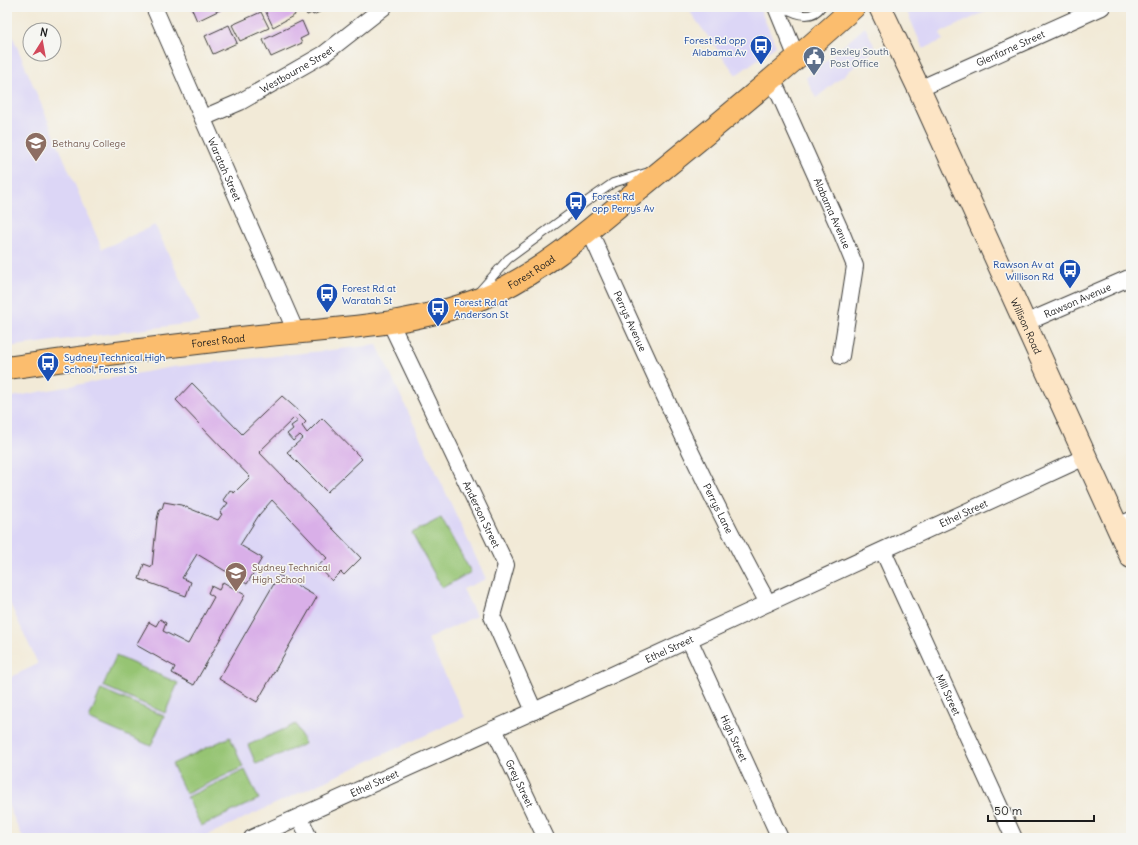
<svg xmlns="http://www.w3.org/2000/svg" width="1138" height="845" font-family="Delius,sans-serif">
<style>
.built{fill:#dcd6f6}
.green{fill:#96c473;stroke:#597048}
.building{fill:#d9afe8}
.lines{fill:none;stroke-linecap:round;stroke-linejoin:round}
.service-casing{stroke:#3c3b38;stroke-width:10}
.minor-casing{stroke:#3c3b38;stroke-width:18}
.secondary-casing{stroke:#3c3b38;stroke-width:24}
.primary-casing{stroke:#3c3b38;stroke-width:24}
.service{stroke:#fff;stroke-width:8}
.minor{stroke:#fff;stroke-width:16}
.secondary{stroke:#fde5c5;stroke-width:22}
.primary{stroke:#fbbd6e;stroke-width:22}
.labels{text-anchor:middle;stroke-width:3;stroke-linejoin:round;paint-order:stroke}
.transit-label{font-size:10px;fill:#164399;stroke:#f6f6f2;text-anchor:start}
.street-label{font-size:10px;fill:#1c1c1c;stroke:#f6f6f2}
.service-label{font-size:10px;fill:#4e5e75;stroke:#f6f6f2;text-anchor:start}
.education-label{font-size:10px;fill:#785e54;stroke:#f6f6f2;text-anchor:start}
</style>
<rect width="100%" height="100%" fill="#f6f6f2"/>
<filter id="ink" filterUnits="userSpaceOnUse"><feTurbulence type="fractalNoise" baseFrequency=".025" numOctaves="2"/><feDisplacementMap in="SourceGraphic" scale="8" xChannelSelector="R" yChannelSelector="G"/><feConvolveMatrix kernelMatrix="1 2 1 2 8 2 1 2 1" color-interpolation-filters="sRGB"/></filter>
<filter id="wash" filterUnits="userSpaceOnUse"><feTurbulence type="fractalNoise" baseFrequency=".012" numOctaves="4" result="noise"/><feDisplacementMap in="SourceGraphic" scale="16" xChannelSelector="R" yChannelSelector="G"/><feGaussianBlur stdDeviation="0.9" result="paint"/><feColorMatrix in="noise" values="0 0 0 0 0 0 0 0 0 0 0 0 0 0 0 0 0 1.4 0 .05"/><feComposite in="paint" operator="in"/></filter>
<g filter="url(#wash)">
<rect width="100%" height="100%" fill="#f2ead7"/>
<path class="built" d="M698,7H759L776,46L736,75L690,12Z
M905,7H983L985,12L940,33L943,40L923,49Z
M7,23L102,249L155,225L200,322L7,347Z
M865,27L876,49L816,98L806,78Z
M377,345L486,579L463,589L476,616L428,639L465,717L201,838H23L7,803V679L38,664L7,597V398L172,367Z"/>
<path class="green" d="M441,518L471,572L442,588L412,533Z
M116,656L178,683L165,713L103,686Z
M101,689L164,716L151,746L89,719Z
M296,724L305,744L256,764L248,745Z
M230,737L243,767L186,794L172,764Z
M245,770L259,799L201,826L187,797Z"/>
<g id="blocks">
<path class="building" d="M191,7H221L222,9L197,21Z
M271,7H293L295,15L273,27L265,10Z
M303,7H323L324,10L313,15L312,13L307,15Z
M261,12L269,28L240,41L232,25Z
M302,21L308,35L300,39L302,43L271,57L263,40Z
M229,25L237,43L213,54L205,36Z
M192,383L242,434L282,396L300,412L298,414L306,422L302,426L307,433L322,418L362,459L327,492L287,452L303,438L300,435L293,441L287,434L293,429L291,426L298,421L294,418L259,452L361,558L344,575L341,572L332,581L318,566L327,558L272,500L259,515L240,545L262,558L247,584L197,554L182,578L191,582L186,596L139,579L144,564L152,567L157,519L160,508L162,509L164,502L181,505L218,520L222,514L220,513L228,503L223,500L230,490L234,493L250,477L176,400Z
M279,575L317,597L257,702L219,679Z
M223,582L245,595L194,685L172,673L175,667L136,645L149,622L156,626L160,619L166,623L163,631L188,644L214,597L208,593L211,586L219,590Z"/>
</g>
</g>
<g filter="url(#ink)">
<use href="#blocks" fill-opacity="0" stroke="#3c3b38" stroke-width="1"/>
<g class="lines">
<g class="service-casing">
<path id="service" d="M783,7C795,14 811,21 821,7
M478,293L508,259L583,204L613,183L649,172"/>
</g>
<g class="minor-casing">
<g id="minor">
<path id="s1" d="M154,7L296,332"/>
<path d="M776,7L797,58"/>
<path id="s2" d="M772,78L842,234L855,266L841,356"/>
<path id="s3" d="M919,89L1102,7"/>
<path id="s4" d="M203,118L240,102L324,54L384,7"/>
<path id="s5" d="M589,230C646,355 701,482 768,603"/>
<path id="s6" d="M390,322L506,565L492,616L534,711"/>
<path id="s7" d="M1025,323L1131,277"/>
<path d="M1117,526L1131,520"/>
<path id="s8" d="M883,551L1014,838"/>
<path id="s9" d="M689,639L780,838"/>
<path id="s10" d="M494,729L546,838"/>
<path d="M300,818L309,838"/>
<path id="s11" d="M252,838L534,711L1085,457"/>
</g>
</g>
<g class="secondary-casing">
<g id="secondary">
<path id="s12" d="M880,7L919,89L1131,557"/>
</g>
</g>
<g class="primary-casing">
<g id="primary">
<path id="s13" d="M7,368C91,356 175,345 259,336C337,328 421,326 494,293C550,267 598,222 645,184C716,126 787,68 854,7"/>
</g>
</g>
<use href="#service" class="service"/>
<use href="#minor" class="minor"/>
<use href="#secondary" class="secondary"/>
<use href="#primary" class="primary"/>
</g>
</g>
<defs>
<g id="bus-pin" transform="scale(1.15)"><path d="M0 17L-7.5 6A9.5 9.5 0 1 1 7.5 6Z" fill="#1a4fb4" stroke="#f6f6f2"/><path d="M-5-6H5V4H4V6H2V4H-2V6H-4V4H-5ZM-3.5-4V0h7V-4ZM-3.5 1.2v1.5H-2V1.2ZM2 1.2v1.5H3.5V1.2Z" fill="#fff"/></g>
<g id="civic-pin" transform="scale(1.15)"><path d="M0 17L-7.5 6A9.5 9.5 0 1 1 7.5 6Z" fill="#5c6f8a" stroke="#f6f6f2"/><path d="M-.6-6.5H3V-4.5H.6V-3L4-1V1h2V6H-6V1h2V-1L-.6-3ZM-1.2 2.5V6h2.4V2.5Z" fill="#fff"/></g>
<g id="school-pin" transform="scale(1.15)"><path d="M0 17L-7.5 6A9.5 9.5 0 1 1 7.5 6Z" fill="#8d6e63" stroke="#f6f6f2"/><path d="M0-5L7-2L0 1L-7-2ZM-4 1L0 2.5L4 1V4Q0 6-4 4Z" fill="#fff"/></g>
</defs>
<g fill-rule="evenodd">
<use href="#bus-pin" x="761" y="46"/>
<use href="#civic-pin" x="814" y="57"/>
<use href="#school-pin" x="36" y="143"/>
<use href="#bus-pin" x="576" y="202"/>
<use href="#bus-pin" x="1070" y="270"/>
<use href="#bus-pin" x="327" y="294"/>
<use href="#bus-pin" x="438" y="308"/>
<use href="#bus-pin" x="48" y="363"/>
<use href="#school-pin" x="236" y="573"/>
</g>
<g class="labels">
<g class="transit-label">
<text x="746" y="44" text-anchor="end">Forest Rd opp<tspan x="746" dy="12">Alabama Av</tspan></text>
<text x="592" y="200">Forest Rd<tspan x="592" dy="12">opp Perrys Av</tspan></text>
<text x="1054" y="268" text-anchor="end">Rawson Av at<tspan x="1054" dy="12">Willison Rd</tspan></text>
<text x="342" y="292">Forest Rd at<tspan x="342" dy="12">Waratah St</tspan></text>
<text x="454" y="306">Forest Rd at<tspan x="454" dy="12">Anderson St</tspan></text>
<text x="64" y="361">Sydney Technical High<tspan x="64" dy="12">School, Forest St</tspan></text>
</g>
<g class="street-label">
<text dy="4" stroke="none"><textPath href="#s3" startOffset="100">Glenfarne Street</textPath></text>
<text dy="4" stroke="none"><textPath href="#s4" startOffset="106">Westbourne Street</textPath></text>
<text dy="4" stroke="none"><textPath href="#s1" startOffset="177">Waratah Street</textPath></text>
<text dy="4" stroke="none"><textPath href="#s2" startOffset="148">Alabama Avenue</textPath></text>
<text dy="4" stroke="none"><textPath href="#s13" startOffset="537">Forest Road</textPath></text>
<text dy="4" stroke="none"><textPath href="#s7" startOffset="57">Rawson Avenue</textPath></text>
<text dy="4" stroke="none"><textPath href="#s5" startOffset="100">Perrys Avenue</textPath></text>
<text dy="4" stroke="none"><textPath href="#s12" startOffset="351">Willison Road</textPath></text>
<text dy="4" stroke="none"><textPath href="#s13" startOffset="213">Forest Road</textPath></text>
<text dy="4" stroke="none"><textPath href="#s5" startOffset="307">Perrys Lane</textPath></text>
<text dy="4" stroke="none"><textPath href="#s11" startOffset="782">Ethel Street</textPath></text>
<text dy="4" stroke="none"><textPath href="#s6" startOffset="213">Anderson Street</textPath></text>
<text dy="4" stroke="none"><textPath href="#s11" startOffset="458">Ethel Street</textPath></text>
<text dy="4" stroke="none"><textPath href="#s8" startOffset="158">Mill Street</textPath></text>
<text dy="4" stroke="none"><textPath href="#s9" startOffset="109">High Street</textPath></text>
<text dy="4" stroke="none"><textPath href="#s11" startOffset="134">Ethel Street</textPath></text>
<text dy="4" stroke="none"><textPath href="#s10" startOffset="60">Grey Street</textPath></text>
</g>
<g class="service-label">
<text x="830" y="55">Bexley South<tspan x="830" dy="12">Post Office</tspan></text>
</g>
<g class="education-label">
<text x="52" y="147">Bethany College</text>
<text x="252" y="571">Sydney Technical<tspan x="252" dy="12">High School</tspan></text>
</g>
</g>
<rect width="1138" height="845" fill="none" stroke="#f6f6f2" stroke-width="24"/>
<g transform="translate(42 42) rotate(11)"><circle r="19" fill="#f6f6f2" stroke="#9f9f9c"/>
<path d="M0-3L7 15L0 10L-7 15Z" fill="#d1495b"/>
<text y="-6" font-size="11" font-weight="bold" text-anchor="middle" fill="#1c1c1c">N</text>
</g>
<path d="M988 815v6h106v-6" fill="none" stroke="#1c1c1c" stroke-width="2"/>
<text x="994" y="815" font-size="12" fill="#1c1c1c" stroke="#f6f6f2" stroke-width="3" paint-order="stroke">50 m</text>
</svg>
